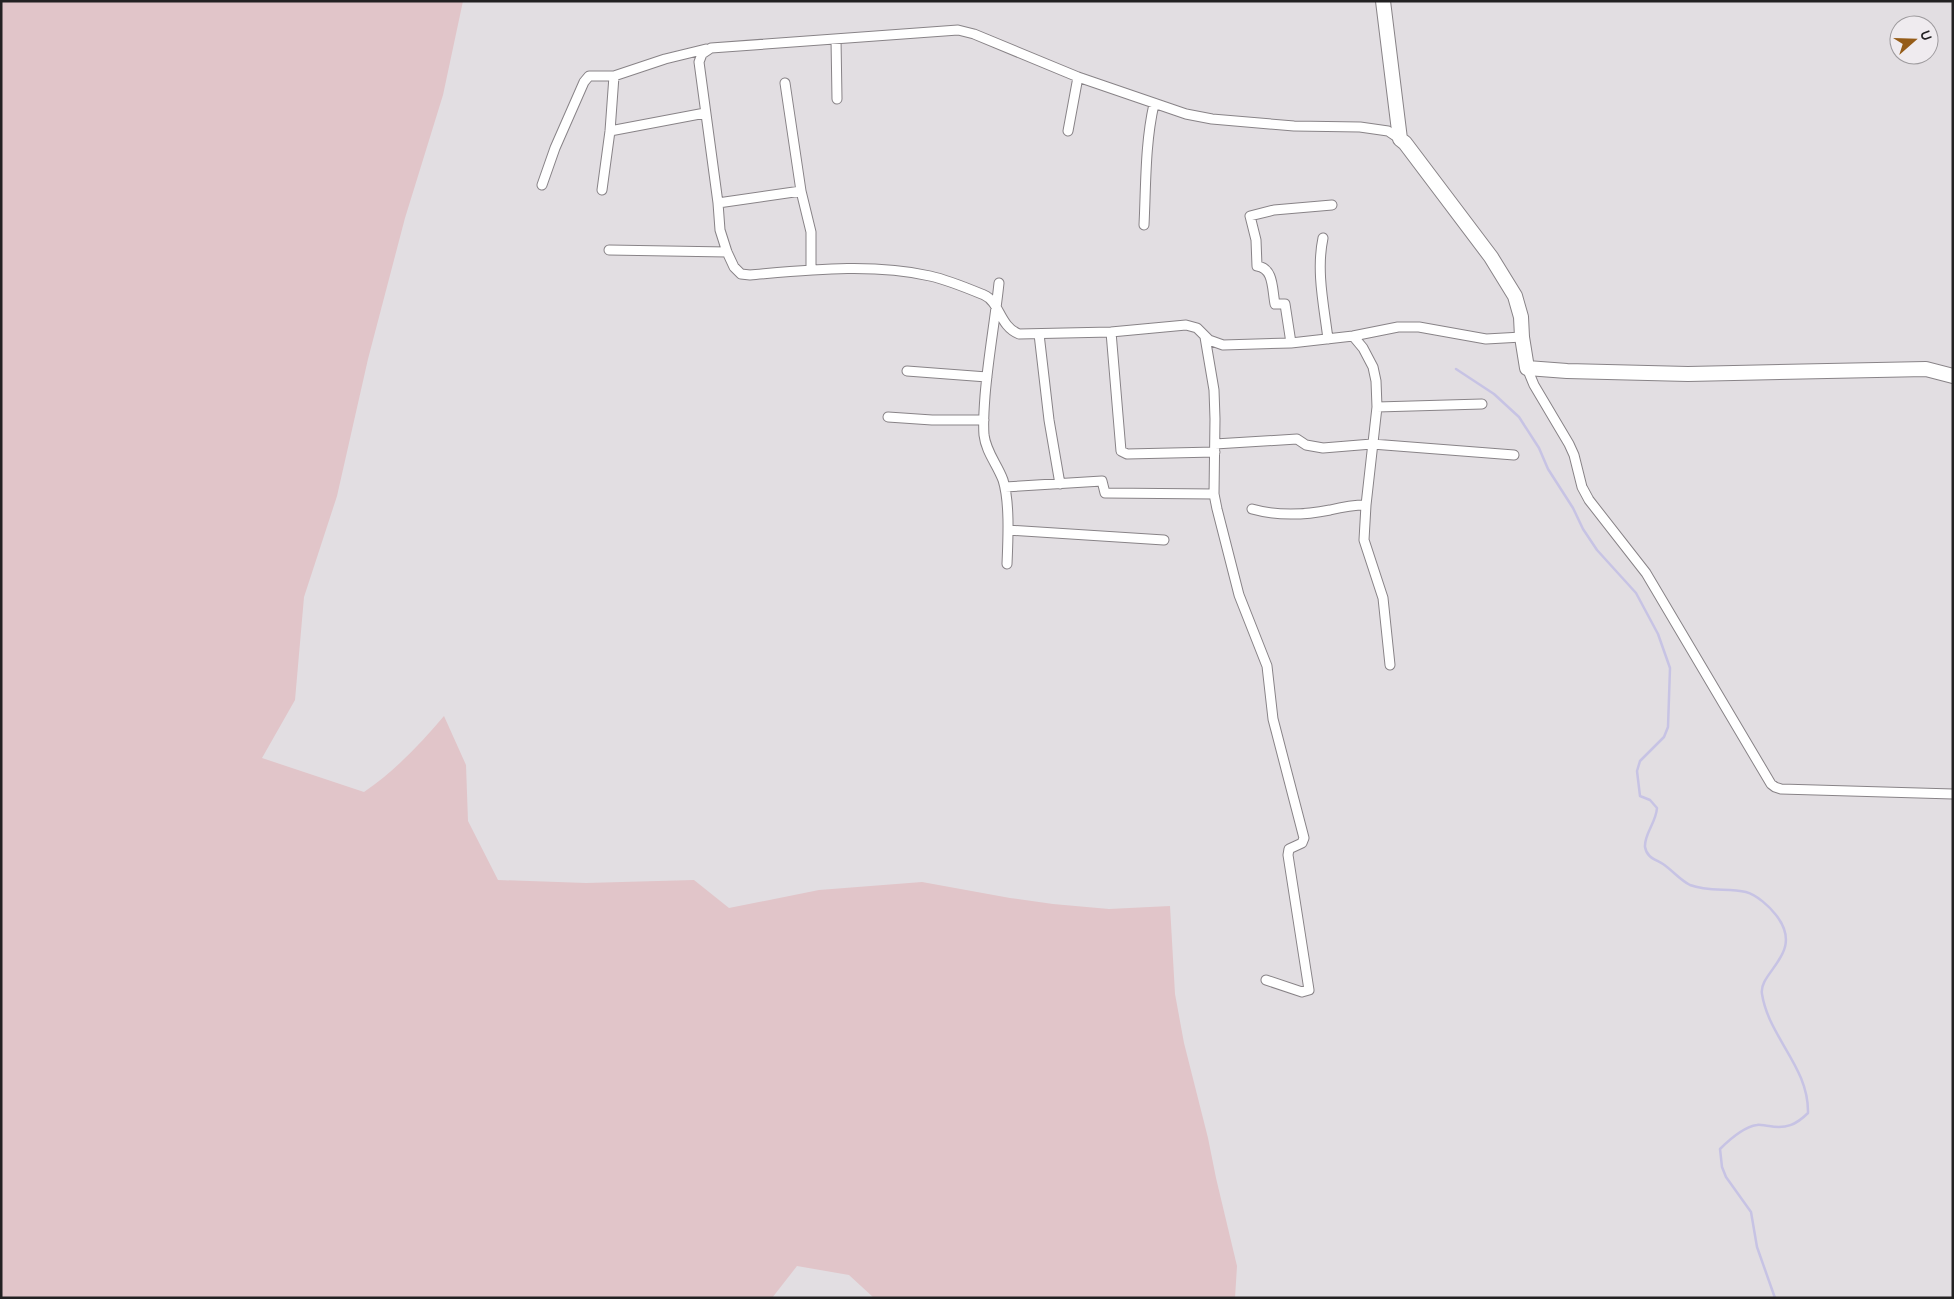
<svg xmlns="http://www.w3.org/2000/svg" width="1954" height="1299" font-family="Quicksand,sans-serif">
<style>
.green{fill:#e1c5c9}
.lines{fill:none;stroke-linecap:round;stroke-linejoin:round}
.stream{stroke:#c7c3e4;stroke-width:2.5}
.street-casing{stroke:#888387;stroke-width:11}
.secondary-casing{stroke:#888387;stroke-width:16}
.street{stroke:#fff;stroke-width:9}
.secondary{stroke:#fff;stroke-width:14}
</style>
<rect width="100%" height="100%" fill="#e2dee2"/>
<path class="green" d="M1,1H463L443,95L405,218L368,359L337,496L304,597L295,700L262,758L364,792C395,771 420,744 444,716L466,765L468,821L498,880L586,883L694,880L729,908L819,890L922,882L1010,898L1053,904L1109,909L1170,906L1175,994L1184,1043L1208,1138L1216,1178L1237,1266L1235,1298H874L849,1275L797,1266L772,1298H1Z"/>
<g class="lines">
<path class="stream" d="M1456,369L1494,394L1519,417L1539,448L1548,469L1573,508L1583,529L1597,550L1636,593L1658,634L1670,668L1668,727L1664,737L1640,761L1637,771L1640,796L1650,800L1657,808C1656,823 1644,834 1645,847C1647,858 1655,859 1663,864C1672,870 1680,880 1690,885C1708,892 1728,888 1746,892C1757,895 1770,907 1776,915C1806,953 1758,972 1762,994C1769,1038 1809,1067 1808,1113C1796,1125 1786,1129 1769,1126C1765,1126 1760,1124 1757,1125C1743,1127 1729,1140 1720,1149L1722,1167L1726,1177L1751,1212L1757,1247L1775,1298"/>
<g class="street-casing">
<path id="street" d="M836,39L837,99
M610,131L705,113
M1068,131L1078,77
M1400,139L1388,131L1360,127L1294,126L1212,119L1186,114L1078,77L974,34L958,30L711,48L702,54L699,62L718,203L720,230L727,252L734,267L741,274L750,275C809,270 872,263 930,276C948,280 967,288 984,295C1000,302 999,326 1019,334L1111,332L1186,325L1197,328L1209,340L1223,345L1291,343L1353,336L1398,327H1419L1486,339L1522,337
M542,185L555,148L584,82L589,76H614
M602,190L610,131L614,76L665,59L706,49
M801,191L811,232V270
M718,203L801,191L785,83
M1144,225C1146,184 1145,144 1154,104
M1323,238C1316,271 1324,306 1328,339
M609,250L727,252
M999,283C995,321 988,358 985,396C984,409 983,422 984,435C986,452 997,464 1003,480C1010,502 1008,540 1007,564
M1111,332L1121,451L1127,454L1215,452
M1039,334L1049,420L1060,484
M1353,336L1363,348L1373,367L1376,381L1377,407L1366,505L1364,540L1383,598L1390,665
M1205,337L1214,390L1215,419L1214,494L1217,509L1239,595L1267,666L1273,719L1304,838L1302,843L1289,849L1288,855L1309,990L1302,992L1266,980
M1291,343L1285,304H1275C1272,289 1274,268 1257,266L1256,240L1250,216L1274,210L1332,205
M1527,368L1534,385L1569,444L1574,455L1582,487L1589,500L1646,573L1771,784L1775,787L1781,789L1953,794
M907,371L987,377
M1377,407L1482,404
M888,417L932,420H984
M1215,444L1297,439L1306,445L1323,448L1372,444L1514,455
M1005,487L1102,481L1105,493L1214,494
M1252,509C1277,516 1305,515 1330,510C1342,507 1353,505 1366,505
M1008,530L1164,540"/>
</g>
<g class="secondary-casing">
<path id="secondary" d="M1383,1L1400,139L1405,143L1491,257L1515,296L1521,317L1522,337L1527,368L1567,371L1688,374L1926,369L1953,376"/>
</g>
<use href="#street" class="street"/>
<use href="#secondary" class="secondary"/>
</g>
<rect width="1954" height="1299" fill="none" stroke="#222122" stroke-width="5"/>
<g transform="translate(1914 40) rotate(70)"><circle r="24" fill="#efebef" stroke="#9d9a9d"/>
<path d="M0-4L9 19L0 12L-9 19Z" fill="#955c18"/>
<text y="-8" font-size="14" font-weight="bold" text-anchor="middle" fill="#222122">U</text>
</g>
</svg>
